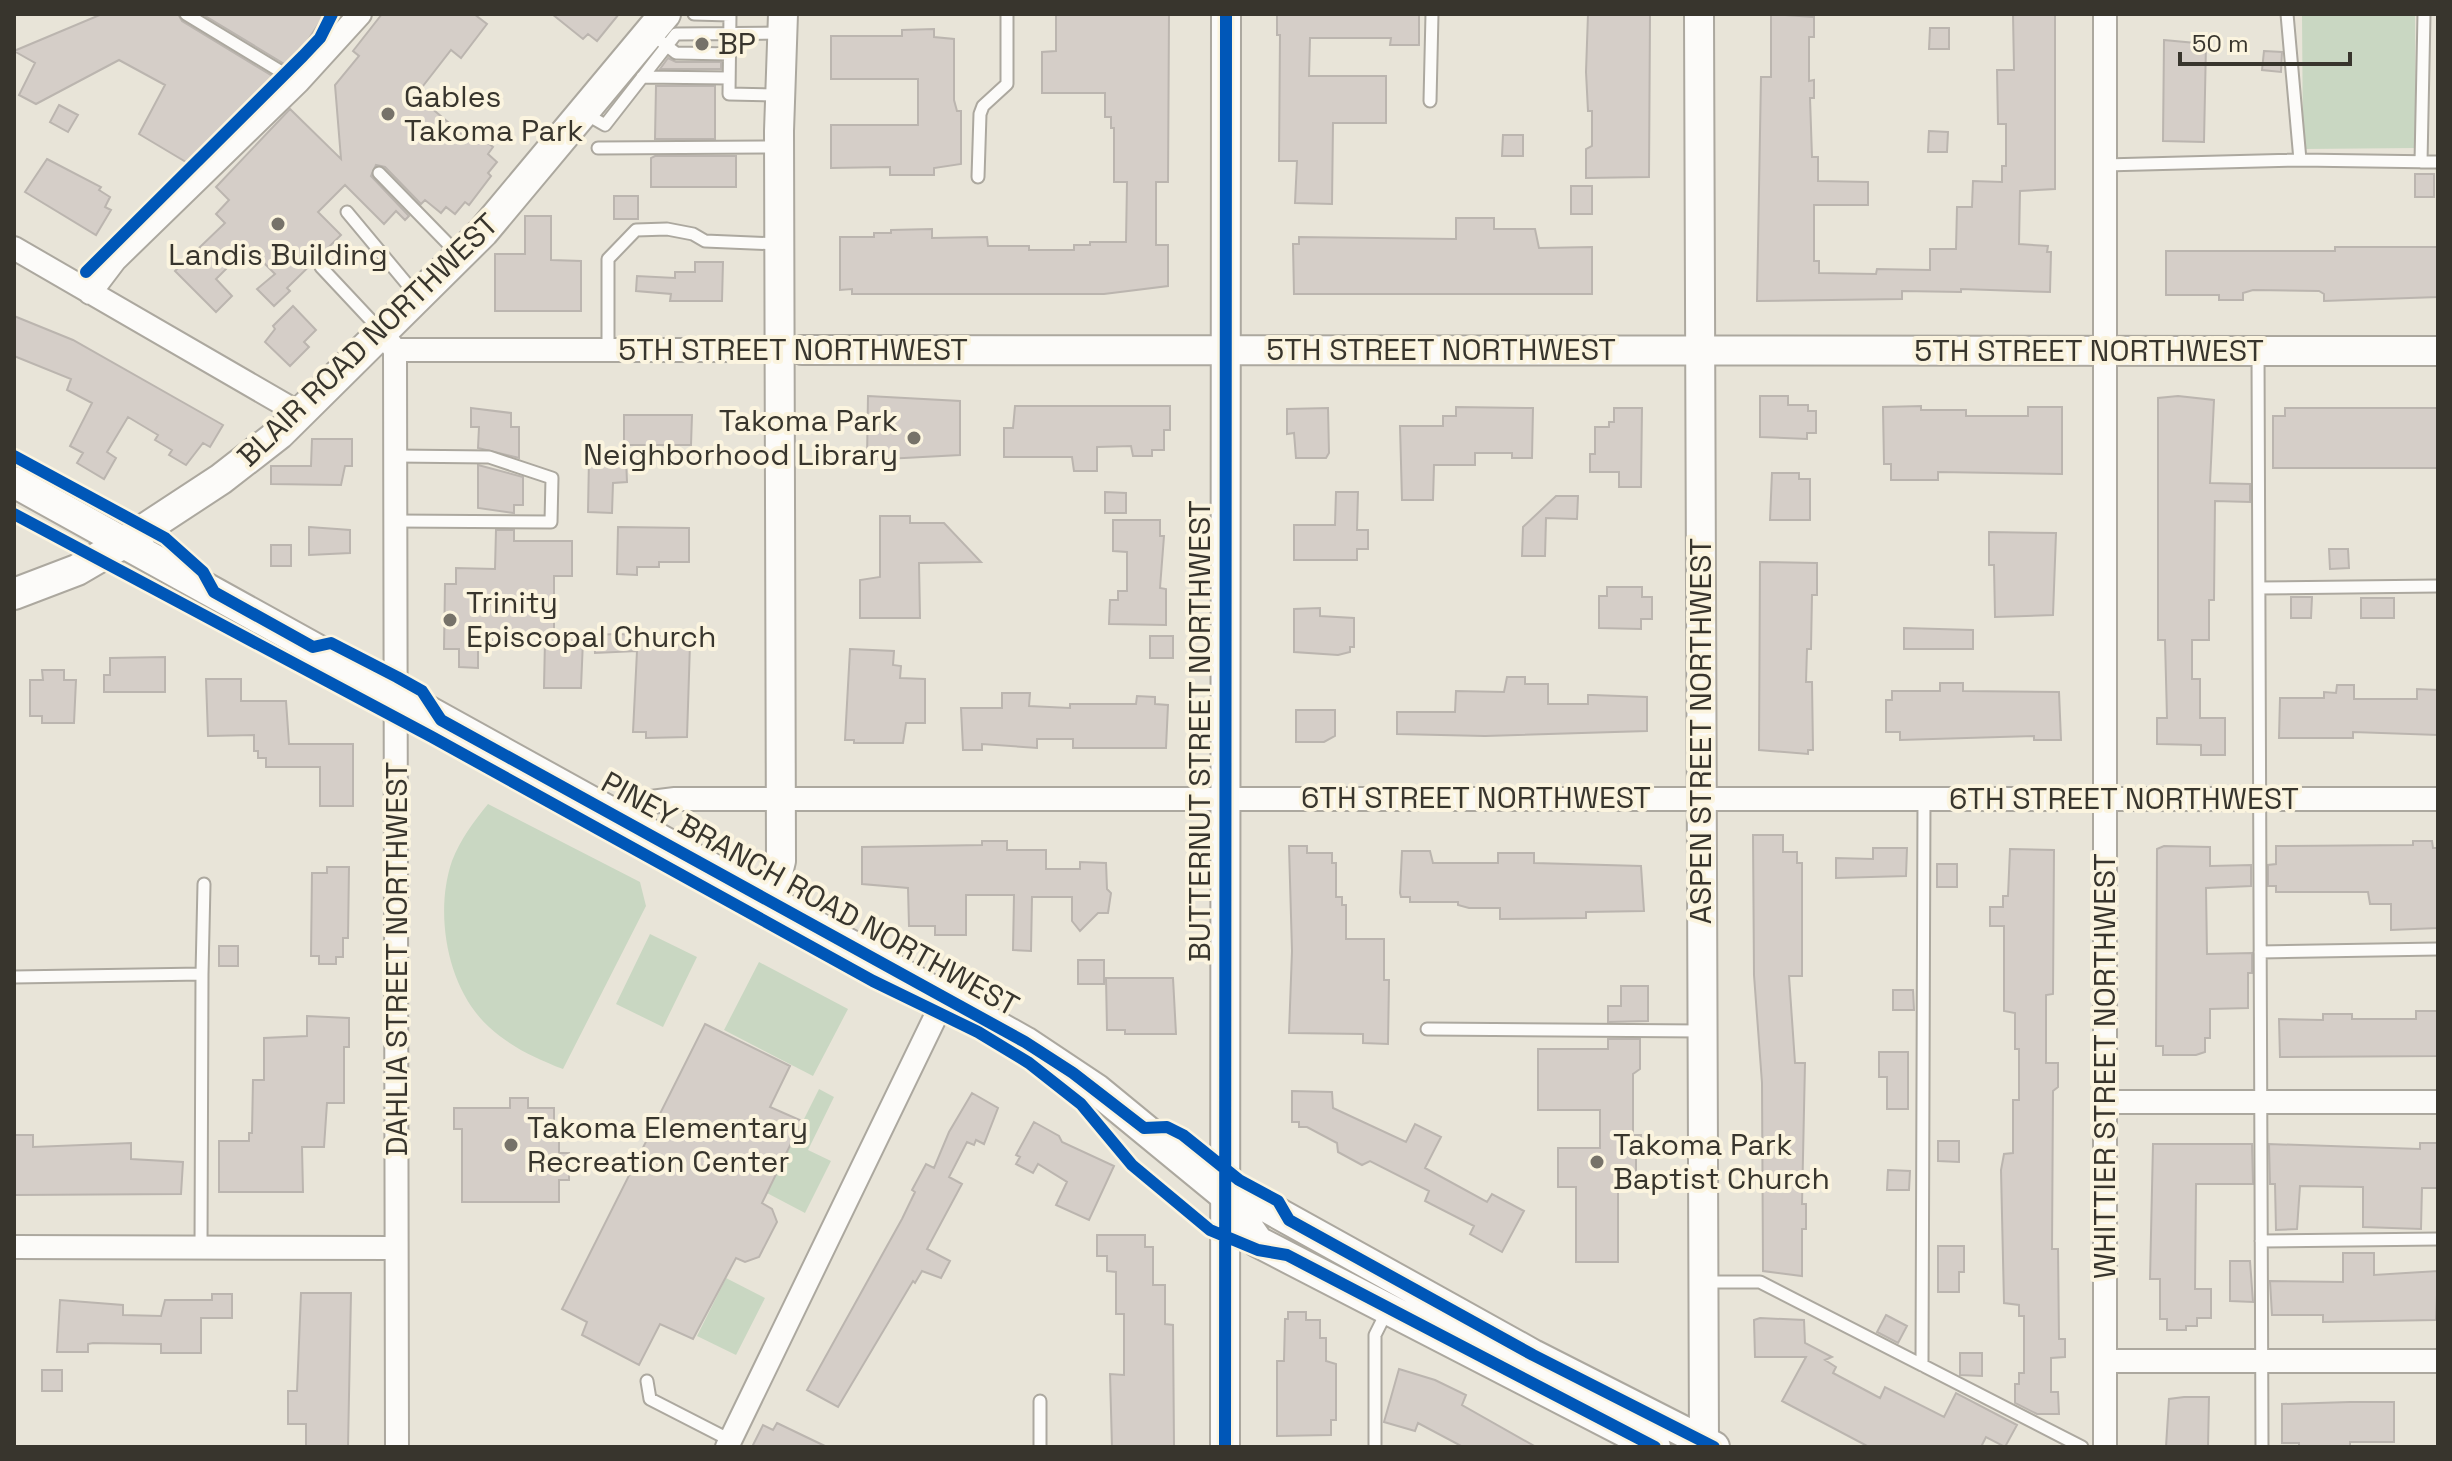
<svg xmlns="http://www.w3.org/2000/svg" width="2452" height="1461" font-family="'Space Grotesk',sans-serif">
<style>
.green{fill:#c9d7c2}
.building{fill:#d5cec8;stroke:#bbb5af;stroke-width:2}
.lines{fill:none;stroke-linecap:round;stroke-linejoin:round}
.service-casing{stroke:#aca89f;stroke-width:15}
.minor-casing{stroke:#aca89f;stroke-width:26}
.tertiary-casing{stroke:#aca89f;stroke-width:32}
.secondary-casing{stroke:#aca89f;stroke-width:34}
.service{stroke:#fcfbf9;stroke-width:11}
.minor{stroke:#fcfbf9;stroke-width:22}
.tertiary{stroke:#fcfbf9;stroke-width:28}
.secondary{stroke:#fcfbf9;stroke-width:30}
.cycleway-casing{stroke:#fbf4df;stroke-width:17}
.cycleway{stroke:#0057b8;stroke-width:12}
.poi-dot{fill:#767269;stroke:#fbf4df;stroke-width:3}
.labels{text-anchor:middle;stroke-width:8;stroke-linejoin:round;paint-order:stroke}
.poi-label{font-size:30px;fill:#38352d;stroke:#fbf4df;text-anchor:start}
.street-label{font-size:30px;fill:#38352d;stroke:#fbf4df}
</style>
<rect width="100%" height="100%" fill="#e8e4d8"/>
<path class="green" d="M2302,14H2415L2416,148L2303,149Z
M488,804L640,882L646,906L563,1069C535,1058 511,1047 489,1027C447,989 434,913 452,861C460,840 474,821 488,804Z
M650,934L697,957L663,1027L616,1004Z
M759,962L848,1009L813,1076L724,1030Z
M819,1089L834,1097L808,1150L831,1161L805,1213L767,1193Z
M726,1278L765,1298L736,1355L697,1336Z"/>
<path class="building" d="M102,14H178L182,21L274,77L191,165L139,134L165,85L119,60L36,104L19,95L35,63L14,51Z
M202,14H325L295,60L292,58L286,65Z
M382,14H474L487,24L461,58L451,50L416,95L468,139L474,132L493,147L488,154L497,162L488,173L491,176L469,205L465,202L455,214L446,207L441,213L425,200L421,204L385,167L376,165L371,176L409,216L405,220L396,211L384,224L345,185L318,212L341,235L287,288L290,291L274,306L257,289L275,274L248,247L216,279L232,296L216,312L175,271L225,223L216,214L229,200L216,187L290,109L341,159L335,85L359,56L353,51Z
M552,14H619L597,41L588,34L583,39Z
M1056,14H1169L1168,182H1156V245H1168V286L1104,294H852V289L840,290V237H874V233H891V230L932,229V238L987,237L988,246H1029V250H1074V245H1090V242H1126L1127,182H1114V128H1111V117H1105V93H1042V52L1056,51Z
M1277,14H1419V45H1390L1391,38H1310L1309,76H1386V123H1333L1332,204L1295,203L1297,161H1279L1280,35H1277Z
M1588,14H1650L1649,177L1586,178V149L1592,146V111H1588L1586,72Z
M1771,14L1814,17V37H1809V81L1814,80V98H1810L1812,157H1818V181L1868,182V205H1814V261H1819V273L1876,274L1877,269L1930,270V249H1956L1957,207H1972L1973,181L2002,182V166H2006V124H1998L1997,70H2014L2013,14H2055V189L2020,191L2019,244L2048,246L2047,252H2051L2050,292L1961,289V292L1902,291V299L1757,301L1761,77H1771Z
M1930,28H1949V49H1929Z
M934,29V37L954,39V100L957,111H961V164L934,168V175H890V167L831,168V125H918V79H831V36H902V30Z
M2164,40L2206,44L2204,142L2163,141Z
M2264,51L2282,52L2281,72L2262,70Z
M668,58L676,62H721V69H660Z
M656,86H715V139H655Z
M59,105L78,115L68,132L50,122Z
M1929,131L1948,132L1947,152H1928Z
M1503,135H1523V156H1502Z
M655,156H736V187H651V158Z
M47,159L101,187L99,190L110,197L105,207L111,210L96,235L25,192Z
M2415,174H2434V197H2415Z
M1571,186H1592V214H1571Z
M614,196H638V219H614Z
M525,216H551V260L581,261V311H495V254H525Z
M1456,218H1494V229H1535L1539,248L1592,247V294H1294L1293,244H1299V237L1456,239Z
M2335,247H2438V297L2324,301V294L2319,291L2253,290L2243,293V300H2219V295H2166V251H2335Z
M695,262H723L722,301H670L671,294L636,291L637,276L675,278V272H695Z
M293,306L316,330L304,342L309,347L290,366L265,342L275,329L273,326Z
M14,316L73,340L223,425L210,447L203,443L186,465L169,455L172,450L155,440L158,435L128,417L107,452L116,458L104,479L77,463L83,453L70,446L92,403L67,390L71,379L14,356Z
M868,396L960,401V455L867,460Z
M1760,396H1788V405H1808V411H1816V433H1807V439L1760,437Z
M2178,396L2214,400L2210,483L2250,484V502L2215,501L2214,600H2209V640H2192V679H2200V718H2225V755H2201V745L2157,744V718H2167L2165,640H2158V398Z
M1015,406H1170V430H1164V450H1152V456H1133L1131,446L1097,447V471H1074L1072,457H1004V428H1013Z
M1921,406V410H1966V416H2028V407H2062V474L1938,472V480H1891V464H1884L1883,407Z
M1456,407L1533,408L1532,458H1512V453H1475V465H1434L1433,500H1402L1400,426H1443V416H1456Z
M471,408L511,413V427H519V458L478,448L479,427H471Z
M1328,408L1329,453L1326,458H1296L1294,433L1287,434V409Z
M1614,408H1642L1641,487H1619V472H1590V454H1595V427H1609V422H1614Z
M2285,408H2438V468H2273V416H2285Z
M624,415H692L691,445H624Z
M312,439H352V466H345L341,485L271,484V466H311Z
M626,457L627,482L613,483L612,513L588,512L589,458Z
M478,465L523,477V505H514V513L478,508Z
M1772,473H1799V479H1810V520H1770Z
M1105,492L1126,493V513H1105Z
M1336,492H1358L1357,530H1368V549H1357V560H1294V525H1335Z
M1556,496H1578L1577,519L1546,518L1545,556H1522L1523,527Z
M880,516H910V523H944L981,562L919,563L920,618H860V580L880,577Z
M1113,520H1160V536H1164L1160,588L1166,589V625L1109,624L1110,600H1118V591H1127V552L1113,551Z
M309,527L350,530V553L309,555Z
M618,527L689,528V562H659V567H637V575L617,574Z
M496,530H514V541H572V576H554V634H492V649H478V668L459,667V649H444L445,584H456V568L495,569Z
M1989,532L2056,533L2053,615L1995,617L1994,565H1989Z
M271,545H291V566H271Z
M2329,549H2348L2349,568L2330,569Z
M1760,562L1817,563V595H1812L1811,649H1807L1806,682H1812L1813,750H1808V754L1759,750Z
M1607,587H1642V597H1652V619H1641V629L1599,628V596H1607Z
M2291,597H2312L2311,618H2291Z
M2361,598H2394V618H2361Z
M1320,608V616L1354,618V647H1350V652L1338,655L1294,652V609Z
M1904,628L1973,630V649H1904Z
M616,634L683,637V644H690L687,737L646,738V732H633L637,651L595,653L594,635Z
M1150,636H1173V658H1150Z
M545,639L583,640L581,688H544Z
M850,649L894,651L893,665L901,666L900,678L925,679V723H906L903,743H854V740H845Z
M165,657V692H104V675H110V658Z
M42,670H64V680H76L74,723H42V716H30V680H43Z
M1507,677H1525V684H1548V704H1588V695H1592L1647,697V731L1485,736L1397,734V712H1455L1456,691L1504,692Z
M206,679H241V701H286L289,744H353V806H320V767H266V758H258V751H254V735L208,736Z
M1940,683H1963V691L2059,692L2061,740H2034V736L1900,740V732H1886V700H1892V691H1940Z
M2337,685H2354V699H2417V689L2438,690V735L2353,732V738H2279L2280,698H2324V692L2336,693Z
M1002,693H1030L1029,706L1070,708V704H1136L1137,696L1155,697V704L1168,705L1166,748H1073V739H1037V748L982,744V750H963L961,708H1002Z
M1296,710H1335V736L1324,742H1296Z
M1753,835H1783V852H1797V863H1802V976H1789L1795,1063H1805L1802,1204H1806V1229H1802V1276L1763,1271L1762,1083L1754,975Z
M982,841H1007V850H1046V869H1080V862L1106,863L1107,889L1111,893L1108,913H1098L1080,931L1072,921V897H1032L1031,951L1013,950L1014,895H966V935H935V926H909L908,888L862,884V847L982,845Z
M2413,841H2432L2433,848H2438V928L2391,930V904H2370L2368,892H2276V886H2268V865L2276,864V846L2413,845Z
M1289,846H1307V853H1332V863H1336V897H1342V905H1346V939H1384V980H1389L1388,1044L1363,1043V1034L1289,1033L1292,951Z
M2164,846L2210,847V866L2251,865V886L2206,888L2207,954L2252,953V973H2248V1008L2210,1009V1038H2205V1052L2196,1055H2163V1046H2156L2157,849Z
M1873,848H1907L1906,876L1836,878V858L1873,859Z
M2010,849L2054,850L2053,994L2046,995V1063H2058V1087L2053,1091L2052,1249H2058L2059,1339H2065V1357L2051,1358V1392H2058L2059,1414H2037L2015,1403V1384H2019V1373H2024V1316H2019V1305L2004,1303L2001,1170L2004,1154L2013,1153V1100H2019V1049H2015V1013L2004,1011V926H1990V907H2003V896H2008Z
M1402,851H1430L1433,863H1498V853H1534V863L1641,866L1644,911L1586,912V918L1500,919V908H1469L1458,905V902H1410V897H1401L1400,893Z
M1937,864H1957V887H1937Z
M327,867H349L348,938H343V957H336V964H319V956H311L312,873H327Z
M219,946H238V966H219Z
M1078,960H1104V984H1078Z
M1106,978H1173L1176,1034H1125V1030H1107Z
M1621,986H1648V1021L1608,1022V1006H1621Z
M1893,990H1913L1914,1010H1893Z
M2416,1011H2438V1056L2280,1057L2279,1019L2323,1020V1014H2352V1019H2416Z
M307,1016L349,1018V1047H344V1103H327L324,1147H302L303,1192H219V1141H249V1133H252L253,1080H264V1038L307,1036Z
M705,1024L790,1066L770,1107L802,1121L762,1203L772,1209L777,1222L759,1257L745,1262L736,1258L693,1339L660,1324L639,1365L582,1335L587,1322L562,1309Z
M1608,1039H1640V1069L1633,1074V1135H1641V1154H1636V1186H1618V1262H1576V1187H1558V1148H1600V1110H1538V1049H1608Z
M1879,1052H1908V1109H1887V1077H1879Z
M1292,1091L1332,1092L1333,1108L1406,1142L1415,1124L1441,1137L1425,1168L1487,1202L1492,1194L1524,1211L1502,1252L1470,1234L1474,1226L1425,1201L1429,1191L1370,1161L1362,1165L1338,1152L1337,1143L1307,1127H1299V1122H1292Z
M972,1093L998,1108L984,1144L976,1140L974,1145L967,1142L949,1177L962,1184L927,1249L950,1261L941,1278L922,1271L915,1283L913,1281L838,1407L807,1390L902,1219L915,1192L912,1190L926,1164L934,1168L949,1132Z
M510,1098H528V1108H554V1138H559V1153H569V1180H559V1202H462V1129H454V1108H510Z
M1034,1122L1059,1136L1062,1142L1114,1166L1089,1220L1056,1205L1067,1182L1038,1164L1033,1173L1016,1164L1020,1157L1016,1155Z
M14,1135H33V1147L131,1143V1159L183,1162L181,1194L14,1195Z
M1938,1141H1959V1162L1938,1161Z
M2420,1143H2438V1188H2422L2421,1229L2363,1227V1187L2300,1186L2297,1229L2276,1230L2275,1184H2270L2269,1144L2420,1149Z
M2153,1144H2252L2253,1184H2196L2195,1289H2211V1318H2197V1326H2186V1330H2167V1319H2160V1279H2150Z
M1888,1170L1910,1171L1909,1190H1887Z
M1097,1235H1145V1247H1153V1285H1165V1324L1173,1325L1174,1447H1112L1110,1374L1124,1375V1314H1116V1272L1107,1271V1256H1097Z
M1938,1246H1964V1272H1959V1292H1938Z
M2343,1253H2374V1275L2438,1271L2436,1320L2323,1322V1315H2272L2270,1281L2343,1282Z
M2230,1261H2250L2253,1302L2230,1301Z
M301,1293H351L348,1447H306V1424H288V1391H297Z
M212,1294H232V1318H201V1353H161V1344L93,1343L88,1344V1352H57L60,1300L123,1305V1315L161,1316L165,1300H212Z
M1288,1312H1306V1320H1320V1338H1326V1361L1336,1364V1420H1331V1435L1277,1436V1361H1284L1285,1319H1288Z
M1886,1315L1907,1326L1898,1343L1877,1332Z
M1760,1318L1804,1320L1805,1343L1832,1357L1825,1360L1836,1367L1833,1373L1880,1398L1885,1387L1944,1417L1956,1393L2017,1425L2005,1447L1986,1437L1981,1447H1869L1782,1401L1806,1357H1755L1754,1320Z
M1960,1353H1982V1376L1960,1375Z
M1399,1369L1435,1380L1466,1395L1462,1405L1536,1447H1463L1418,1423L1415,1431L1384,1422Z
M42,1370H62V1391H42Z
M2184,1397H2209L2208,1447H2166L2169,1399Z
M2350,1402H2394V1442H2350V1447H2299V1443H2282V1404Z
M777,1423L827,1447H752L763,1425L773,1430Z"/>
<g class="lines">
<g class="service-casing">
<path id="service" d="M186,14L298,82
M694,14L730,15
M730,14L729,94L780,95
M2287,14L2300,160
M662,42L676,53L729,54
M642,77L729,78
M1430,101L1432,14
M584,113L605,125L676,34L782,33
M598,148L779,147
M2421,162L2424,14
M2105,165L2300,160L2438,162
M379,173L459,255
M978,177L980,114L983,106L1007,84V14
M347,212L417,296
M321,267L381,331
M608,350V259L636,230L667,229L693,234L705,241L779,244
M2258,352L2262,1447
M396,456L489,457L552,478L551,522L396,521
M2259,588L2438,586
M2260,952L2438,949
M202,974L204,884
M14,977L202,974L201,1248
M1427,1029L1701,1031
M2261,1241L2438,1239
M1702,1282H1760L2082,1447
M1922,1365L1924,798
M647,1381L650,1399L730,1440
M1040,1401V1447
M1375,1447V1335L1387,1311"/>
</g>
<g class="minor-casing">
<path id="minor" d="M2105,14V1447
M14,248L299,413
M90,293L115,260L298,82L360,14
M381,331L395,350L397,1447
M395,350H793
M612,814L643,803L675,799H2438
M2105,1102H2438
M14,1247L396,1248
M2105,1361H2438
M727,1447L945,997"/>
</g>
<g class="tertiary-casing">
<path id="tertiary" d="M1699,14L1704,1447
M802,350L2438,351
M771,902L781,861L779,131L783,14
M1225,1447L1226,14"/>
</g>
<g class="secondary-casing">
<path id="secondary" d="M14,482L1025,1042L1097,1090L1226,1196L1258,1242L1655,1447
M14,594L77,570L125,542L221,479L279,434L483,232L665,14
M1226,1196L1265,1206L1533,1355L1714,1447"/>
</g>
<use href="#service" class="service"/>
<use href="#minor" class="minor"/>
<use href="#tertiary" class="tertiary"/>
<use href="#secondary" class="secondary"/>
<g class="cycleway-casing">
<path id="cycleway" d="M86,272L303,56L320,38L332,14
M14,456L165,538L203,572L214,592L313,647L331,643L397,677L422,691L441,720L1025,1042L1073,1073L1144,1128L1167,1127L1183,1135L1239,1180L1278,1201L1289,1220L1533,1355L1714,1447
M14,514L432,737L873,981L978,1032L1029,1063L1081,1104L1132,1165L1210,1230L1258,1250L1287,1255L1655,1447
M1225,1447L1226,14"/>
</g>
<use href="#cycleway" class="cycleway"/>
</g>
<g class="poi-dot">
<circle cx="702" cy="44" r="8"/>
<circle cx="388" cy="114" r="8"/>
<circle cx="278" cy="224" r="8"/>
<circle cx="914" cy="438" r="8"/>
<circle cx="450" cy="620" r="8"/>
<circle cx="511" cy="1145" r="8"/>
<circle cx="1597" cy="1162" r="8"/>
</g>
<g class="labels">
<g class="poi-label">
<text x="718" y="54">BP</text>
<text x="404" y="107">Gables<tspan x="404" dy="34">Takoma Park</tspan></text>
<text x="278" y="265" text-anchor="middle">Landis Building</text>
<text x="898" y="431" text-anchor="end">Takoma Park<tspan x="898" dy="34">Neighborhood Library</tspan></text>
<text x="466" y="613">Trinity<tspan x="466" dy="34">Episcopal Church</tspan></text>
<text x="527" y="1138">Takoma Elementary<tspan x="527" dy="34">Recreation Center</tspan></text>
<text x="1613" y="1155">Takoma Park<tspan x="1613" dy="34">Baptist Church</tspan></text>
</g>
<g class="street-label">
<text transform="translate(368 340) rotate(-44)" y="10">BLAIR ROAD NORTHWEST</text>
<text x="793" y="360">5TH STREET NORTHWEST</text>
<text x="1441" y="360">5TH STREET NORTHWEST</text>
<text x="2089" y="361">5TH STREET NORTHWEST</text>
<text transform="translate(1200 731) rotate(-90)" y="10">BUTTERNUT STREET NORTHWEST</text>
<text transform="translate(1701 731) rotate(-90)" y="10">ASPEN STREET NORTHWEST</text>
<text x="1476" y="808">6TH STREET NORTHWEST</text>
<text x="2124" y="809">6TH STREET NORTHWEST</text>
<text transform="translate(810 894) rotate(29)" y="10">PINEY BRANCH ROAD NORTHWEST</text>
<text transform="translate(397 959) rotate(-90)" y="10">DAHLIA STREET NORTHWEST</text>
<text transform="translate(2105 1066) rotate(-90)" y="10">WHITTIER STREET NORTHWEST</text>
</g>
</g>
<rect width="2452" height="1461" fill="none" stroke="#38352d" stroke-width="32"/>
<path d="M2180 52v12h170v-12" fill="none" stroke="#38352d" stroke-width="4"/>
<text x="2192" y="52" font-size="24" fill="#38352d" stroke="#fbf4df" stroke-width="6" paint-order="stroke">50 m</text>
</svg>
